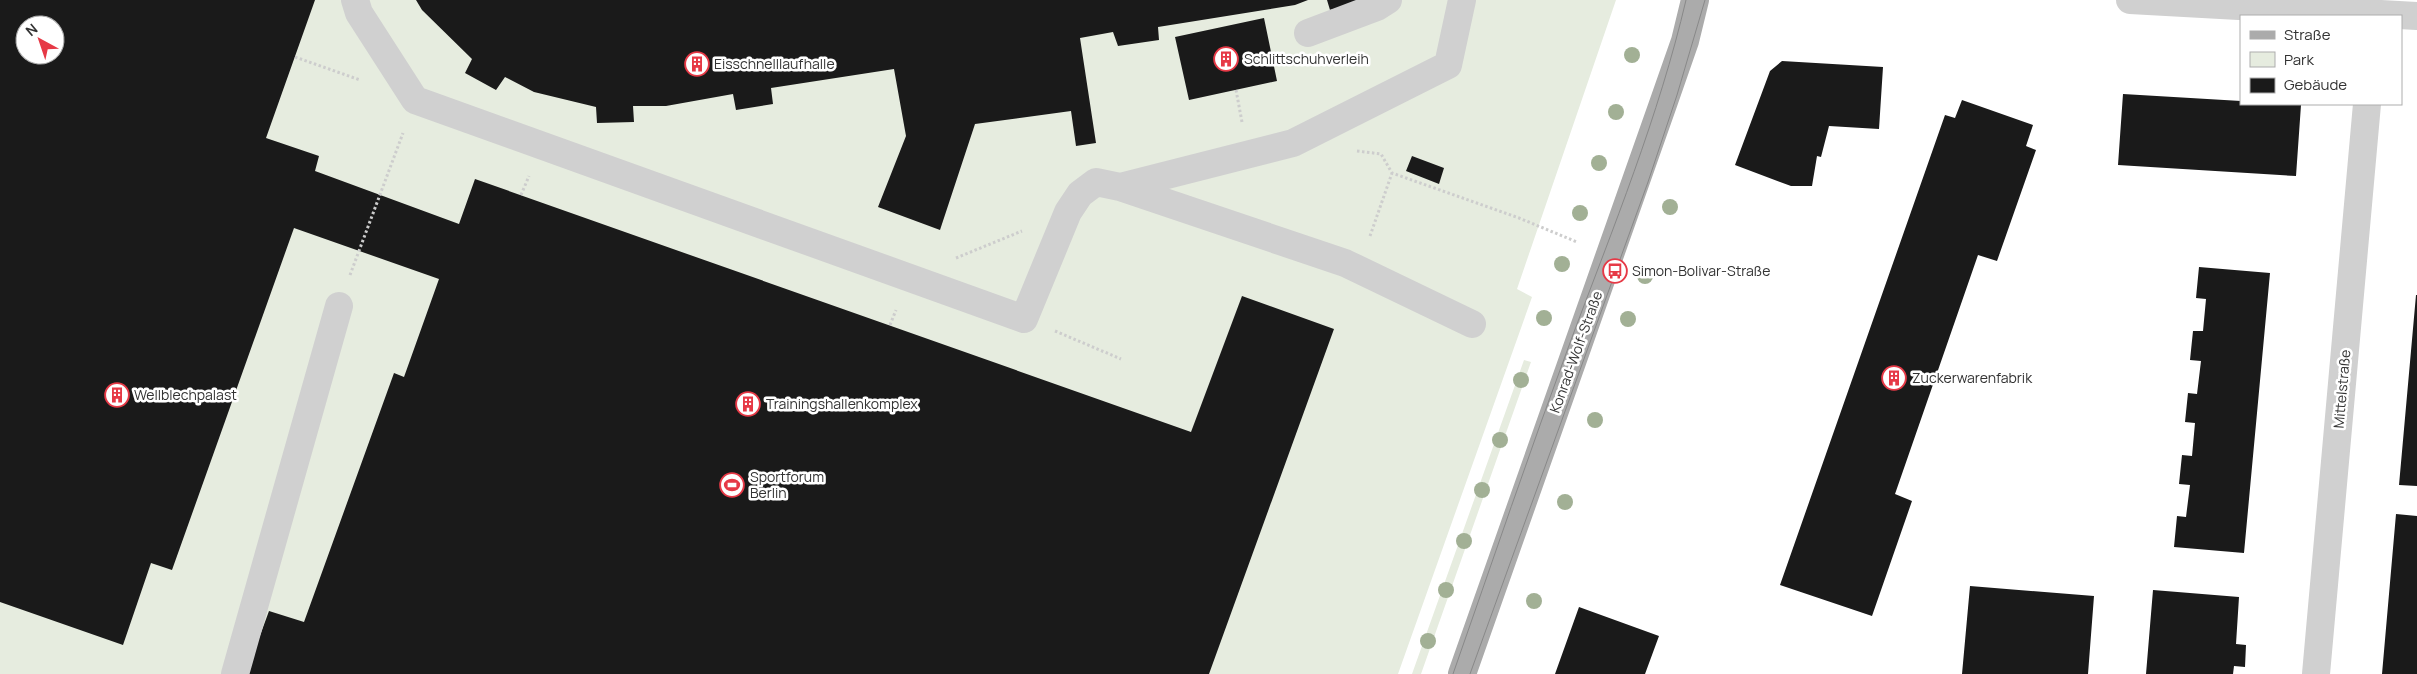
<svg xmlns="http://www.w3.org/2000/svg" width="2417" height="674" font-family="Manrope,sans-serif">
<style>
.green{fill:#e6ecdf;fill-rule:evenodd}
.building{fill:#1a1a1a;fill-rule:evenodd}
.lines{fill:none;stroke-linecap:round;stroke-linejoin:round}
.path{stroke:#cdcdcd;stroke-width:3;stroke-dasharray:2.5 2.5;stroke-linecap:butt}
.minor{stroke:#d0d0d0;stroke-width:28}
.major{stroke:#ababab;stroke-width:28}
.tram{stroke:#888;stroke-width:1}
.tree{fill:#a2b095}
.labels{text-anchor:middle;stroke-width:5;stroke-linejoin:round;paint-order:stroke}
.poi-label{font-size:14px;fill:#333;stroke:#fff;text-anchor:start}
.street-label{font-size:14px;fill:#333;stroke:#fff}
</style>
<rect width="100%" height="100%" fill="#fff"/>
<path class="green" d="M0,0H1616L1517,289L1532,297L1398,674H0ZM25,25H55V55H25Z
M1524,360L1531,362L1421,674H1412Z"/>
<path class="building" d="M0,0H315L266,138L319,156L315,171L459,224L475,179L1191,432L1242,296L1334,329L1209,674H246L269,611L304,622L394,373L404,377L439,279L294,228L172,570L151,563L123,645L0,602ZM25,25H55V55H25Z
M416,0H1308L1295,5L1158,27L1159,40L1118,46L1113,32L1080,38L1096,143L1076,146L1071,111L975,124L940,230L878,207L906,136L894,69L771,88L773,104L736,110L733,94L666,106H633L634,122L597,123L596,107L534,92L505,77L496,90L465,73L472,59L422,10Z
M1327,0H1363V1L1330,10Z
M1264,18L1277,81L1189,100L1175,37Z
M1782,61L1883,67L1879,129L1829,126L1821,157L1817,156L1812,186H1791L1735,165L1770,71Z
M2123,94L2241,101V104L2301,105L2296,176L2118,165Z
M1962,100L2033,125L2026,146L2036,150L1997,261L1978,255L1895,494L1912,501L1872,616L1780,585L1945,115L1955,118Z
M1412,156L1444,168L1439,184L1406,171Z
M2199,267L2270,273L2244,553L2174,547L2177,516L2186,517L2190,485L2179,484L2182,455L2192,456L2195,423L2185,422L2188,393L2197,394L2201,361L2190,360L2193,331H2203L2206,299L2196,298Z
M2416,295H2417V486L2399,485Z
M2396,514L2417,516V674H2382Z
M1970,586L2094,596L2088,674H1962Z
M2153,590L2239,597L2236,644L2246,645L2245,667L2234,666L2233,674H2146Z
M1579,607L1659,636L1645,674H1555Z"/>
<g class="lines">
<path class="path" d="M295,57L360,80
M1236,90L1242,122
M1357,151L1381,154L1392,173L1519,218L1577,242
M521,195L529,176
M1370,236L1392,173
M956,258L1022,231
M350,275L403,133
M890,325L896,310
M1055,331L1121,359"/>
<path class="minor" d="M355,0L359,13L415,100L1024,319L1068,212L1080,194L1096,182L1120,187L1345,263L1472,324
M2130,0L2417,16
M1308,33L1377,7L1388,0
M1120,187L1293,143L1448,65L1462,0
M235,674L339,306
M2316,674L2367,104"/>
<path class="major" d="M1462,674L1663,104L1685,41L1695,0"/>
<path class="tram" d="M1453,674C1492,563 1530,450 1571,340C1613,228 1659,116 1686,0
M1470,674L1648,182L1677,95L1705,0"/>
</g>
<g class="tree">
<circle cx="1632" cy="55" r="8"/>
<circle cx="1616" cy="112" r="8"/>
<circle cx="1599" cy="163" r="8"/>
<circle cx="1670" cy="207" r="8"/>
<circle cx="1580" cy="213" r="8"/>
<circle cx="1562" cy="264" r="8"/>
<circle cx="1645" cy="276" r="8"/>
<circle cx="1544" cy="318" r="8"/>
<circle cx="1628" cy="319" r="8"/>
<circle cx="1521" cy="380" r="8"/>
<circle cx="1595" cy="420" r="8"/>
<circle cx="1500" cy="440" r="8"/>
<circle cx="1482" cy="490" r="8"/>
<circle cx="1565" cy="502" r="8"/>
<circle cx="1464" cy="541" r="8"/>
<circle cx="1446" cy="590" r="8"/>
<circle cx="1534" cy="601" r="8"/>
<circle cx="1428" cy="641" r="8"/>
</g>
<defs>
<g id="building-ring" transform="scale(1.25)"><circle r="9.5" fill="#fff" stroke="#e63946" stroke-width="1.5"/><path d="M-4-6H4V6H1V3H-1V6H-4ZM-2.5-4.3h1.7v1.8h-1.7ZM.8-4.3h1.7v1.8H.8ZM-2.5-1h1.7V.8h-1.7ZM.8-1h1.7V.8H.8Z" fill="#e63946"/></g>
<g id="bus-ring" transform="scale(1.25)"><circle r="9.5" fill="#fff" stroke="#e63946" stroke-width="1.5"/><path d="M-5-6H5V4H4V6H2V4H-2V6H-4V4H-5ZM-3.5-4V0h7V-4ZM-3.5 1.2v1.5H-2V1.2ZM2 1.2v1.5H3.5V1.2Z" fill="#e63946"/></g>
<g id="stadium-ring" transform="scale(1.25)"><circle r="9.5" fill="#fff" stroke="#e63946" stroke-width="1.5"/><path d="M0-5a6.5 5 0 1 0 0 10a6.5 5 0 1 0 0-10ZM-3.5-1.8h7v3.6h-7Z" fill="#e63946"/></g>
</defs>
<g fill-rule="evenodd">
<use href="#building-ring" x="1226" y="59"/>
<use href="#building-ring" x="697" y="64"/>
<use href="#bus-ring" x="1615" y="271"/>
<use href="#building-ring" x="1894" y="378"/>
<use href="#building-ring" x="117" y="395"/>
<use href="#building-ring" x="748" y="404"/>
<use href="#stadium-ring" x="732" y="485"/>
</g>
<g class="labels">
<g class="poi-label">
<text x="1244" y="64">Schlittschuhverleih</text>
<text x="714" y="69">Eisschnelllaufhalle</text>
<text x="1632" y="276">Simon-Bolivar-Straße</text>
<text x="1912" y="383">Zuckerwarenfabrik</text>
<text x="134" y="400">Wellblechpalast</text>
<text x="766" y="409">Trainingshallenkomplex</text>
<text x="750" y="482">Sportforum<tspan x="750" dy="16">Berlin</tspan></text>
</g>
<g class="street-label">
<text transform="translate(1576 352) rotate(-70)" y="5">Konrad-Wolf-Straße</text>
<text transform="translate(2342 389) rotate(-85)" y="5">Mittelstraße</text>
</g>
</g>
<rect x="2240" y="15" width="162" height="90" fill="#ffffff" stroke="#adadad"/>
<rect x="2250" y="31" width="25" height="8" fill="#ababab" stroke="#adadad"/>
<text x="2284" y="40" font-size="15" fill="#333333">Straße</text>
<rect x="2250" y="52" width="25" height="15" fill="#e6ecdf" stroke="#adadad"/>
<text x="2284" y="65" font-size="15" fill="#333333">Park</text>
<rect x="2250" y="78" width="25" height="15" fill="#1a1a1a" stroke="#adadad"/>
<text x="2284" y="90" font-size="15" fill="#333333">Gebäude</text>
<g transform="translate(40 40) rotate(320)"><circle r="24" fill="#ffffff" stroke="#adadad"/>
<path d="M0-4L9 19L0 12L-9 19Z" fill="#e63946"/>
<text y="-8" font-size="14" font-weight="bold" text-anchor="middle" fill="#333333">N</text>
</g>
</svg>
